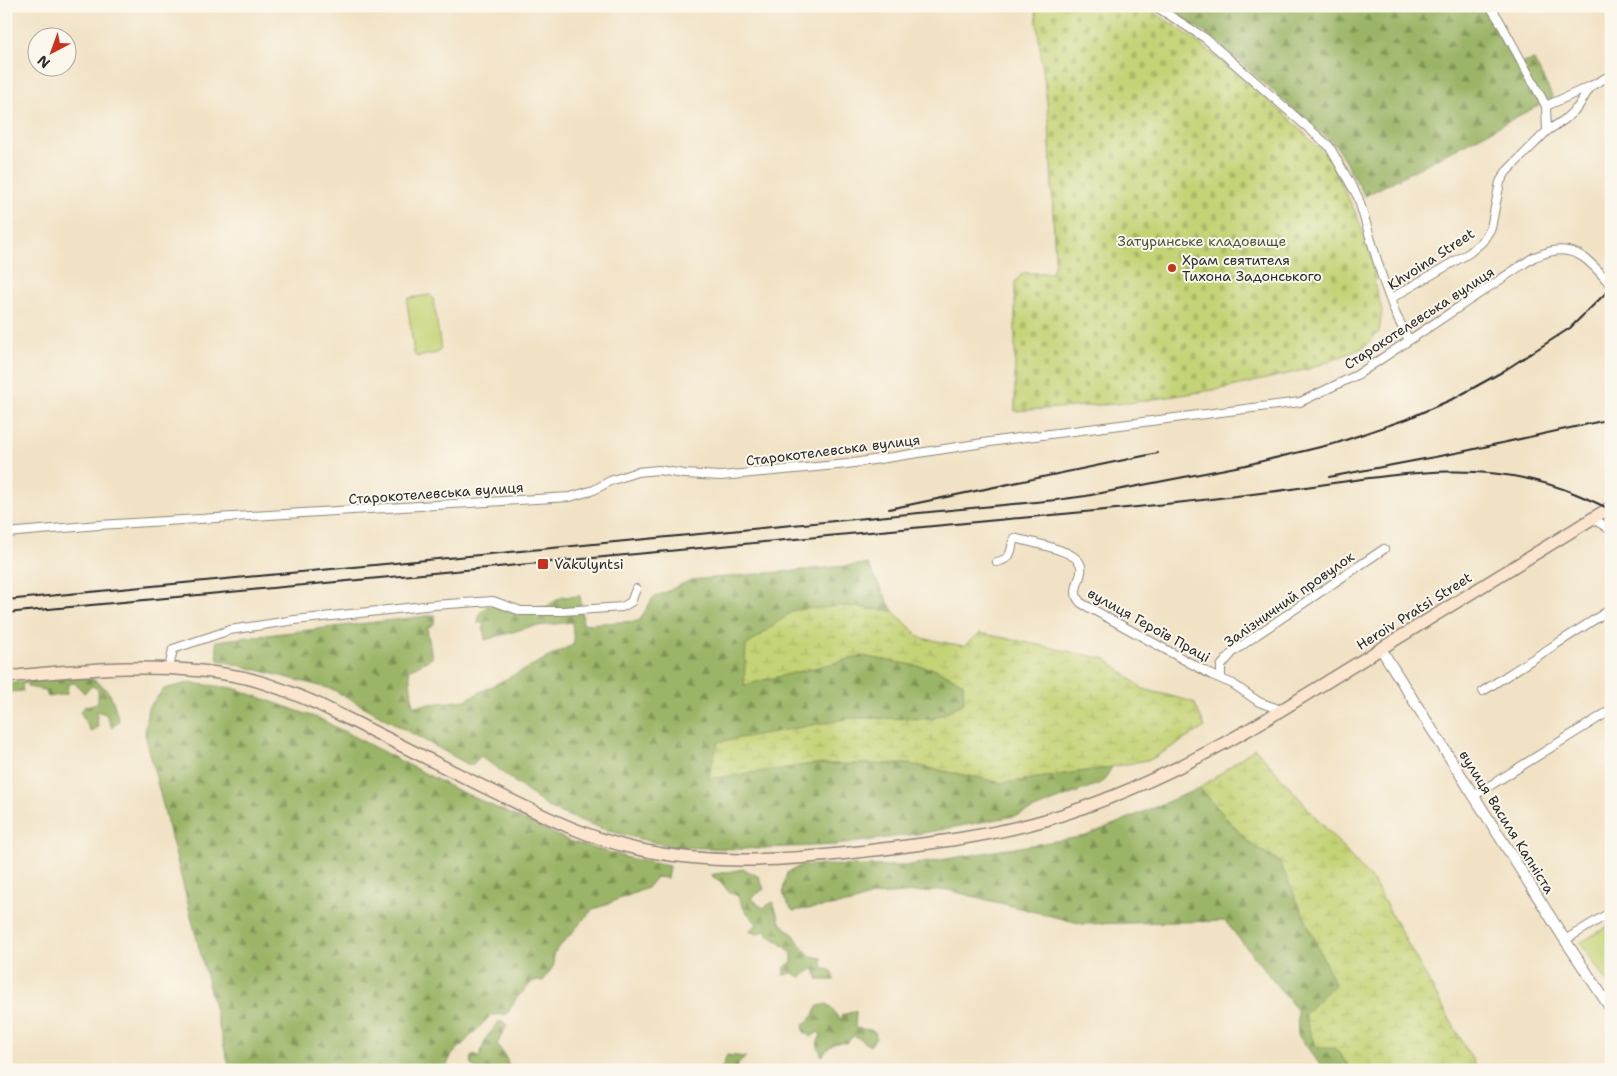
<svg xmlns="http://www.w3.org/2000/svg" width="1617" height="1076" font-family="'Shantell Sans',sans-serif">
<style>
.grass{fill:#c4d376;stroke:#787f50}
.forest{fill:url(#forest-firs);stroke:#637049}
.wetland{fill:url(#wetland-marsh);stroke:#787f50}
.cemetery{fill:url(#cemetery-stones);stroke:#787f50}
.lines{fill:none;stroke-linecap:round;stroke-linejoin:round}
.minor-casing{stroke:#8e8678;stroke-width:10}
.tertiary-casing{stroke:#8e8678;stroke-width:12}
.secondary-casing{stroke:#8e8678;stroke-width:14}
.minor{stroke:#fff;stroke-width:8}
.tertiary{stroke:#fff;stroke-width:10}
.secondary{stroke:#fbe5cf;stroke-width:11}
.rail{stroke:#2b2b2b;stroke-width:2}
.poi-dot{fill:#c8321e;stroke:#fbf7ec;stroke-width:2}
.labels{text-anchor:middle;stroke-width:4;stroke-linejoin:round;paint-order:stroke}
.park-label{font-size:14px;fill:#51553e;stroke:#fbf7ec}
.street-label{font-size:14px;fill:#2b2b2b;stroke:#fbf7ec}
.poi-label{font-size:14px;fill:#2b2b2b;stroke:#fbf7ec;text-anchor:start}
</style>
<defs>
<pattern id="forest-firs" width="22" height="20" patternUnits="userSpaceOnUse" patternTransform="scale(1.25)"><rect width="22" height="20" fill="#9bb567"/><path d="M5 1l3.5 6h-7zM16 11l3.5 6h-7z" fill="#7f9355"/></pattern>
<pattern id="wetland-marsh" width="20" height="14" patternUnits="userSpaceOnUse" patternTransform="scale(1.25)"><rect width="20" height="14" fill="#c4d376"/><path d="M1 5h8M5 5V1M11 12h8M15 12V8" fill="none" stroke="#a9b566"/></pattern>
<pattern id="cemetery-stones" width="16" height="16" patternUnits="userSpaceOnUse" patternTransform="scale(1.25)"><rect width="16" height="16" fill="#c4d376"/><path d="M2 7V4a2 2 0 0 1 4 0v3zM10 15v-3a2 2 0 0 1 4 0v3z" fill="#a9b566"/></pattern>
</defs>
<rect width="100%" height="100%" fill="#fbf7ec"/>
<filter id="ink" filterUnits="userSpaceOnUse"><feTurbulence type="fractalNoise" baseFrequency=".02" numOctaves="2"/><feDisplacementMap in="SourceGraphic" scale="10" xChannelSelector="R" yChannelSelector="G"/><feConvolveMatrix kernelMatrix="1 2 1 2 8 2 1 2 1" color-interpolation-filters="sRGB"/></filter>
<filter id="wash" filterUnits="userSpaceOnUse"><feTurbulence type="fractalNoise" baseFrequency=".0096" numOctaves="4" result="noise"/><feDisplacementMap in="SourceGraphic" scale="20" xChannelSelector="R" yChannelSelector="G"/><feGaussianBlur stdDeviation="1.12" result="paint"/><feColorMatrix in="noise" values="0 0 0 0 0 0 0 0 0 0 0 0 0 0 0 0 0 1.4 0 .05"/><feComposite in="paint" operator="in"/></filter>
<g filter="url(#wash)">
<rect width="100%" height="100%" fill="#f1e2c5"/>
<path class="grass" d="M430,295L433,298L441,349L437,353L417,357L414,353L407,301L409,298Z
M1611,924V988L1580,943Z"/>
<path class="forest" d="M1165,6H1482L1515,65L1534,60L1553,98L1365,196L1337,147L1210,36Z
M868,564L893,611L843,606L744,685L862,656L936,669L963,683L964,703L933,719L852,718L813,764H910L1003,783L1112,767L1103,782L1019,815L923,833L836,845L741,849L673,847L609,831L550,809L481,756L471,766L332,689L218,660L216,641L435,615L434,624L427,628L432,658L409,670L413,706L465,700L574,644L572,622L529,627L485,640L483,623H478L480,613L487,606L545,607L562,597L580,596L583,624L639,621L653,598L691,580Z
M90,678C112,689 112,698 119,721L112,728L106,714L96,711L98,727L91,732L80,711L85,706L98,703V689L92,686L84,693L75,683L68,684L67,694L48,697L45,690L28,687L26,683L22,684L23,691L8,692L9,706L6,709V683L41,679Z
M189,683L233,688L320,719L453,788L572,842L632,859L669,866L667,878L656,877L647,888L592,910L553,954L554,965L543,981H533L516,999L507,1014L491,1015L451,1056L445,1070H230L145,734L148,708L164,689Z
M1200,788L1249,843L1279,861L1335,984V1048L1352,1070H1324L1298,1035L1297,1010L1225,921L1083,924L948,890L874,895L852,903L793,911C781,896 782,890 787,873L802,865L905,866L1086,836Z
M744,869L759,877L764,889L751,898L763,908L773,902L780,922L794,935L801,946L811,956L822,958V965L823,968L832,971L834,980H818L815,968L801,977L793,973L783,975L785,967L792,962V954L784,946L764,931L757,934L749,931L757,924L744,909L738,896L729,892L720,881L710,875Z
M828,1004L840,1020L842,1015L856,1011L855,1028L870,1030L875,1032L876,1038L870,1046C863,1043 860,1037 853,1036L847,1043C832,1041 831,1046 822,1056L817,1044L821,1035L818,1032L811,1037L804,1032L803,1024L813,1017L818,1006Z
M500,1021L507,1025L497,1044L506,1058L510,1070H476L472,1065L471,1057L474,1055L479,1058L486,1038Z
M727,1055L746,1057L737,1065L739,1070H721Z"/>
<path class="wetland" d="M843,606L893,611L921,638L964,646L980,633L1106,659L1143,689L1194,702L1205,727L1152,759L1112,767L1003,783L910,764H813L708,779L718,742L852,718L933,719L964,703L963,683L936,669L862,656L744,685L746,646L794,610Z
M1255,748L1374,883L1478,1070H1352L1335,1048H1316L1304,1015L1335,984L1279,861L1249,843L1200,788Z"/>
<path class="cemetery" d="M1035,6H1144L1180,29L1235,71L1294,123L1329,158L1357,216L1373,262L1375,287L1382,310L1379,332L1363,348L1309,369L1227,388L1128,403L1015,411V282L1023,273H1052L1055,261L1049,120Z"/>
</g>
<g filter="url(#ink)">
<g class="lines">
<g class="minor-casing">
<path id="minor" d="M1155,6L1205,38L1329,146L1358,197L1383,280L1396,315L1409,340
M1490,6L1499,20L1546,106L1547,131
M1546,106L1591,86L1611,75
M1390,299L1469,253L1482,242L1491,228L1500,182L1506,172L1547,131L1564,120L1578,107L1591,86
M1592,518L1611,530
M6,533L99,525L570,497L594,490L610,481L637,472L658,470L684,474L721,476L847,464L1003,440L1300,402L1357,375L1534,257C1540,255 1547,252 1553,251C1580,246 1595,267 1611,285
M997,562C1013,558 1010,552 1014,538C1029,542 1062,548 1074,557C1094,571 1065,587 1081,603L1212,675L1233,684L1259,702L1281,710
M169,668L173,649L230,630L295,620L434,605L493,601L521,611H563L622,607L631,602L636,589
M1221,678V666L1233,652L1258,634L1384,549
M1483,691L1611,609
M1475,795L1611,710
M1565,940L1611,912"/>
</g>
<g class="tertiary-casing">
<path id="tertiary" d="M1381,649L1565,940L1611,1009"/>
</g>
<g class="secondary-casing">
<path id="secondary" d="M6,677C87,669 167,661 246,678C271,684 295,694 318,704C373,731 428,759 482,786C532,810 582,837 637,849C707,865 779,861 849,853C916,845 985,838 1049,819C1128,795 1200,759 1270,717L1611,507"/>
</g>
<use href="#minor" class="minor"/>
<use href="#tertiary" class="tertiary"/>
<use href="#secondary" class="secondary"/>
<path class="rail" d="M1329,477L1461,452L1611,419
M889,509L1158,453
M6,600L1056,500L1086,496L1246,465L1337,443L1407,419L1455,398L1502,372L1570,328L1611,288
M6,613L1137,507C1189,502 1240,496 1292,489C1387,476 1484,455 1576,494C1588,499 1600,504 1611,510"/>
</g>
</g>
<g class="poi-dot">
<circle cx="1172" cy="268" r="5"/>
<rect x="537" y="558" width="12" height="12" rx="2.5"/>
</g>
<g class="labels">
<g class="park-label">
<text x="1202" y="246">Затуринське кладовище</text>
</g>
<g class="street-label">
<text transform="translate(1431 259) rotate(-33)" y="5">Khvoina Street</text>
<text transform="translate(1419 318) rotate(-33)" y="5">Старокотелевська вулиця</text>
<text transform="translate(833 450) rotate(-7)" y="5">Старокотелевська вулиця</text>
<text transform="translate(436 493) rotate(-4)" y="5">Старокотелевська вулиця</text>
<text transform="translate(1289 599) rotate(-35)" y="5">Залізничний провулок</text>
<text transform="translate(1414 611) rotate(-32)" y="5">Heroiv Pratsi Street</text>
<text transform="translate(1149 625) rotate(29)" y="5">вулиця Героїв Праці</text>
<text transform="translate(1507 822) rotate(58)" y="5">вулиця Василя Капніста</text>
</g>
<g class="poi-label">
<text x="1182" y="265">Храм святителя<tspan x="1182" dy="16">Тихона Задонського</tspan></text>
<text x="554" y="569">Vakulyntsi</text>
</g>
</g>
<rect width="1617" height="1076" fill="none" stroke="#fbf7ec" stroke-width="25"/>
<g transform="translate(52 52) rotate(221)"><circle r="24" fill="#fbf7ec" stroke="#a8a59f"/>
<path d="M0-4L9 19L0 12L-9 19Z" fill="#c8321e"/>
<text y="-8" font-size="14" font-weight="bold" text-anchor="middle" fill="#2b2b2b">N</text>
</g>
</svg>
